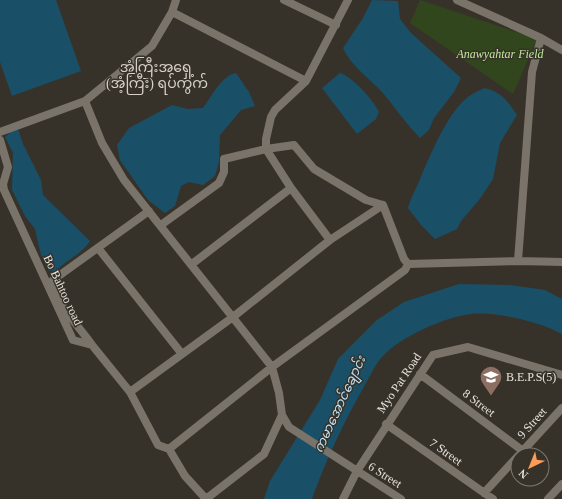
<svg xmlns="http://www.w3.org/2000/svg" width="562" height="499" font-family="'Times New Roman','Noto Sans Myanmar',serif">
<style>
.green{fill:#31461d}
.water{fill:#1a4f68}
.lines{fill:none;stroke-linecap:round;stroke-linejoin:round}
.minor{stroke:#797369;stroke-width:8}
.labels{text-anchor:middle;stroke-width:3;stroke-linejoin:round;paint-order:stroke}
.park-label{font-size:12px;font-style:italic;fill:#beea98;stroke:#373229}
.street-label{font-size:12px;fill:#e7e4de;stroke:#373229}
.poi-label{font-size:12px;fill:#e7e4de;stroke:#373229;text-anchor:start}
.water-label{font-size:13px;font-style:italic;fill:#bee2f6;stroke:#373229}
.quarter-label{font-size:14px;fill:#d7d0c6;stroke:#373229}
</style>
<rect width="100%" height="100%" fill="#373229"/>
<path class="green" d="M420,0L537,39L513,94L410,23Z"/>
<path class="water" d="M0,0H56L81,71L12,96L0,62Z
M372,0L398,1L400,19L411,33L461,78L454,92L434,118L429,130L420,138C406,124 395,107 382,92C369,78 351,66 343,48L363,18Z
M236,73L249,92L255,106L241,110L220,135L219,162L215,176L203,185L189,182L181,186L175,206L165,213L148,200L120,160L117,145L129,128L172,105L188,109L203,108C212,96 221,76 236,73Z
M340,73C352,76 374,101 379,112L376,119L357,134L322,88Z
M485,88C502,93 507,100 517,115L500,143L493,179L479,200L461,221L457,229L435,239L421,225L408,208C411,197 416,189 420,179C430,156 449,108 471,95C475,92 480,90 485,88Z
M17,126L23,144L41,180L43,195L90,241C82,254 66,260 56,271H49L41,255L35,229L25,216L12,190L13,153L5,137Z
M459,284L510,285L545,290L562,299V334C541,322 495,311 471,314C444,317 400,337 382,357C375,364 371,375 366,383C345,420 326,459 312,499H264L270,481L320,400L338,359L377,320L404,302Z"/>
<g class="lines">
<path class="minor" d="M284,0L336,25
M457,0L541,38L562,50
M172,12L306,81
M0,132L85,101L152,46L172,12L176,0
M0,140L8,167L3,184L4,190L73,340L92,345L130,392L158,445L169,449L185,476L206,499L264,454L282,415L279,393L272,367L124,180L102,143L85,101
M161,225L219,183L224,172V159L266,149L294,145L314,169L366,200L383,205L404,259L408,264L405,270L272,367L169,449
M330,240L291,188L266,149V139L271,117L275,110L306,81L348,0
M98,248L182,354
M518,261L532,72L541,38
M192,264L291,188
M408,264L518,261L562,262
M92,345C82,330 50,297 53,280L149,211
M420,374L523,451
M130,392L233,317L330,240L383,205
M282,415L289,427L401,499
M386,424L493,499
M520,454L562,408
M484,493L518,456
M343,499L357,471L433,355L468,347L562,375
M548,499L562,484"/>
</g>
<defs>
<g id="school-pin" transform="scale(1.15)"><path d="M0 17L-7.5 6A9.5 9.5 0 1 1 7.5 6Z" fill="#8d6e63" stroke="#373229"/><path d="M0-5L7-2L0 1L-7-2ZM-4 1L0 2.5L4 1V4Q0 6-4 4Z" fill="#fff"/></g>
</defs>
<g fill-rule="evenodd">
<use href="#school-pin" x="491" y="377"/>
</g>
<g class="labels">
<g class="park-label">
<text x="500" y="58">Anawyahtar Field</text>
</g>
<g class="street-label">
<text transform="translate(63 290) rotate(65)" y="4">Bo Bahtoo road</text>
<text transform="translate(399 383) rotate(-56)" y="4">Myo Pat Road</text>
<text transform="translate(479 403) rotate(37)" y="4">8 Street</text>
<text transform="translate(532 423) rotate(-48)" y="4">9 Street</text>
<text transform="translate(446 452) rotate(35)" y="4">7 Street</text>
<text transform="translate(385 475) rotate(32)" y="4">6 Street</text>
</g>
<g class="poi-label">
<text x="506" y="381">B.E.P.S(5)</text>
</g>
<g class="water-label">
<text transform="translate(339 404) rotate(-65)" y="5">ကမာအောင်ချောင်း</text>
</g>
<g class="quarter-label">
<text x="157" y="72">အံ့ကြီးအရှေ့<tspan x="157" dy="16">(အံ့ကြီး) ရပ်ကွက်</tspan></text>
</g>
</g>
<g transform="translate(530 467) rotate(223)"><circle r="19" fill="#373229" stroke="#7d7971"/>
<path d="M0-3L7 15L0 10L-7 15Z" fill="#fd9c56"/>
<text y="-6" font-size="11" font-weight="bold" text-anchor="middle" fill="#e7e4de">N</text>
</g>
</svg>
